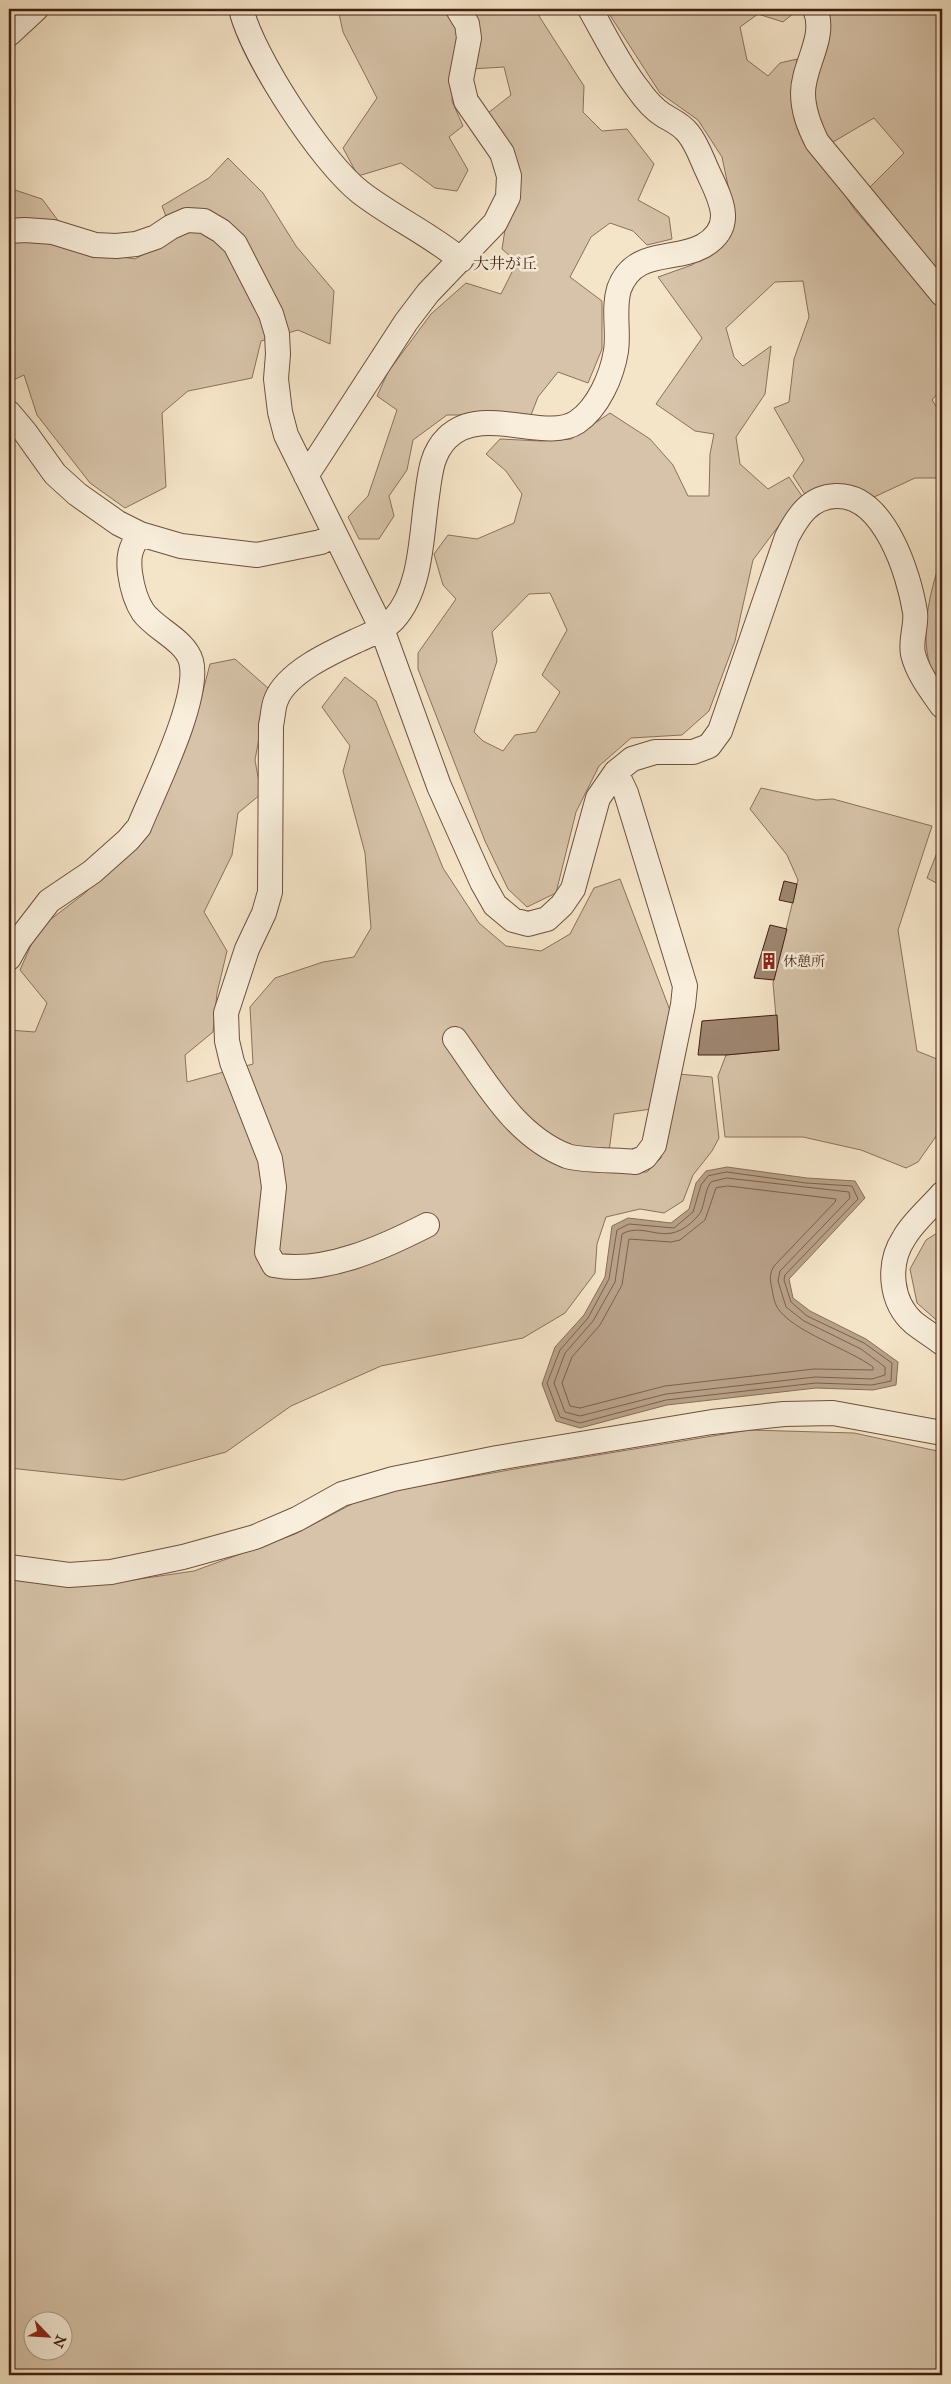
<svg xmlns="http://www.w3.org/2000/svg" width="951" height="2384" font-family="'IM FELL Great Primer','Noto Serif JP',serif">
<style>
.green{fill:#d6c3a9;stroke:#8c705c;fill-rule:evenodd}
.water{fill:#b8a189;stroke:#886d59}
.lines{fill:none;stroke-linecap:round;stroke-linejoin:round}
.shore{stroke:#7c604c;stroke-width:1}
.building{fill:#9f8570;stroke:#411e10}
.minor-casing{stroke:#6e503e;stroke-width:26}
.minor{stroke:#f8eedb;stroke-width:24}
.labels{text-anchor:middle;stroke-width:5;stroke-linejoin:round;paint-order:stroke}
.poi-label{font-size:14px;fill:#411e10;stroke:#f8eedb;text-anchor:start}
.quarter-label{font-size:16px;fill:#411e10;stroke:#f8eedb}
</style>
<rect width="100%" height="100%" fill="#f5e5c8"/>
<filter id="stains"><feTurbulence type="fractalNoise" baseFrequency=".004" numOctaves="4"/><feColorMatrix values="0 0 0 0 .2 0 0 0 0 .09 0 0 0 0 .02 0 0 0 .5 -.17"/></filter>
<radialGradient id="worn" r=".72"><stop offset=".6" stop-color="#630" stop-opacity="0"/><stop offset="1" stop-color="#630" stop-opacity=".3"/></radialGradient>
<path class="green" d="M338,9H545L539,16L584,86L583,112L602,131L627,129L654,164L638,200L669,217L672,239L647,245L633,231L610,223L591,237L570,277L602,301V349L588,383L558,372L538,397L531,415H447L413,440L407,470L389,496L394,516L379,539H359L348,517L368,496L397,410L377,396L388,372L431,314L466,283L501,294L517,262L502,249L507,216L488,113L511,95L504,67L454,70L452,101L463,126L449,137L468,170L457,191L435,188L401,163L358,176L343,148L377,98L343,32Z
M606,9H799L783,22L758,14L740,27L747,60L768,76L780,63L797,59V84L814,149L855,210L942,311V388L932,400L942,415V478H915L872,498L806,496L793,476L804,460L774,408L789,402L794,359L809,317L803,281L775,282L726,328L734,357L743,366L771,346L765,394L736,437L740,464L768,489L789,477L804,499L783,520L753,560L735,641L709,711L682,735L631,738L599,766L576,812L556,893L527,907L508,889L485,841L418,669V653L456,599L443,585L434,554L448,535L477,539L514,523L522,494L506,471L486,454L500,439L541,441L571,439L610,413L650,439L673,465L688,496H709L710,454L714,434L695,431L656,404L702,338L658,277L692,265L720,245L735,219L722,157L698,120L660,93ZM550,593L567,630L542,675L560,692L536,732L515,735L503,751L483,741L474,732L497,661L492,632L529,594Z
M821,9H942V282L869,188L904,153L874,118L833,142L811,115Z
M228,158L263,193L296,246L334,291L330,344L298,330L261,341L252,378L188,391L162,413L166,487L125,508L90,483L37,415L24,375L9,382V188L42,199L80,250L135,259L174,237L162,206L209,178Z
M942,557V691C915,653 927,598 942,557Z
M235,659L268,688L255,760L261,794L238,813L232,855L204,912L227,951L217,993L213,1032L185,1055L187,1082L253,1064L250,1007L275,978L323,962L354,957L371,928L365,853L343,771L350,746L322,707L345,677L376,701L443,868L479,923L506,946L541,951L570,934L594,888L620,879L671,1013L652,1109L614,1114L608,1159L615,1172H647L661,1158L678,1074L712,1077L719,1138L712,1151L693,1175L683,1201L664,1213L640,1209L606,1217L597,1244L595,1273L565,1313L523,1338L381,1366L291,1406L226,1452L123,1480L9,1468V1030L35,1032L47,1003L20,970L38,929L85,893L138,842L169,786L196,718L210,664Z
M761,788L816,800L833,799L932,826L898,930L917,1051L942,1061V1128L918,1162L906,1168L861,1150L803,1137H725L718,1076L726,1055L779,1050L773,983L798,880L787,855L750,809Z
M942,840V886L927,878Z
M942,1230V1325L917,1303L910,1269L926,1240Z
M749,1430L854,1433L942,1452V2375H9V1580L98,1585L194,1571L295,1534L369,1495L537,1465ZM32,2322H62V2352H32Z"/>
<path class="water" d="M727,1167L807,1178L855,1181L865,1198L789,1279L793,1298L810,1311L866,1339L898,1362L896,1385L873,1390L816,1388L667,1405L580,1428L556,1421L542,1384L555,1347L584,1315L605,1277L612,1226L628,1218L671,1223L689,1209L696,1183L706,1171Z"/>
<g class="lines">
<path class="shore" d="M727,1172L806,1183L852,1186L858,1199L785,1275L784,1280L791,1302L807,1316L864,1343L892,1363L891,1381L872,1385L816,1383L666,1400L580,1423L560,1417L547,1383L560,1350L588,1318L609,1279L617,1230L629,1224L674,1228L693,1212L701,1185L708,1176Z
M727,1178L849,1192L850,1198L780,1271L778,1281L786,1307L804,1321L861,1349L885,1367V1375L872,1379L815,1377L666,1394L580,1416L565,1412L554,1383L565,1353L593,1321L615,1282L622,1234C647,1220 666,1251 697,1217C706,1208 703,1192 711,1182Z
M728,1186L836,1199L835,1202L774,1266C769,1274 770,1280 772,1289C773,1295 774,1302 777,1307C791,1331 849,1349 873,1367V1370L814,1369L665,1386L580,1408L570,1406L562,1383L572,1357L600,1325L622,1285L629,1239L671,1242L680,1240L705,1220L716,1188Z"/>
</g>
<path class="building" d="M784,881L797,884L793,903L779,900Z
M770,925L787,929L774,980L754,978Z
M777,1015L779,1050L726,1055H698L702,1021Z"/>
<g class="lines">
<g class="minor-casing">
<path id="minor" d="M241,9C253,57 321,161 360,192C392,217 430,234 461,260
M815,9C827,37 803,65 803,93C803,111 809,126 817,142L942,294
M9,34L36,9
M9,231L25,230L53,232L95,245L116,246L136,244L156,237L171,227L187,220L204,221L221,231L235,244L271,314L277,334L278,354L276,379L280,412L286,435L382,629L439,786L482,882L495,905L513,920L528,924L547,919L562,905L573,889L598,798L616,772L632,759L655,752H693L709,746L720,731L787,537C798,516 810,497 836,496C884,494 909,574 915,612C917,625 910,640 913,654C918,674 931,690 942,706
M9,413L25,432L55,474L77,494L118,523L140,534L181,546L257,555L321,542L335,534
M306,476L406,322L428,293L495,223L508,197L509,176L502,153L466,101L461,80L469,38L467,24L458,9
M9,958L19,940L49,901L92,872L128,840L139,827C154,790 201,697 191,661C185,640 155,629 143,612C135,600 132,587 130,573C128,556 130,548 140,534
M455,1039C486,1082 515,1136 567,1156C582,1161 618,1160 635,1162L645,1157L654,1145L683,1005L685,986L626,793L616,772
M942,1194C930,1208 913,1222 904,1238C887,1264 890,1302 914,1323C923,1330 933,1336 942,1343
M427,1225C384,1247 323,1275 274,1265L267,1252L274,1187L270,1159L232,1062L227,1041L226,1013L247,949L264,913L270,892L271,725C273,717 273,707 276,700C287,672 332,652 358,640C371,634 385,629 394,619C422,588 421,535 427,496C430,475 431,454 447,438C482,403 545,443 577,422C598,408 612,376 616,351C619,331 613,309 619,289C634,248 674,262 703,246C738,226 719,197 707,170C701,157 697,144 688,133C681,124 671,120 663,115C652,108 645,99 638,89C619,65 605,35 590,9
M9,1567L69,1575L111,1572L183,1557L255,1537L297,1519L342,1494L393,1479L497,1458L712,1422L784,1414L833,1413L942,1433"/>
</g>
<use href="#minor" class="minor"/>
</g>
<defs>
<g id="building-bare" transform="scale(1.35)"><path d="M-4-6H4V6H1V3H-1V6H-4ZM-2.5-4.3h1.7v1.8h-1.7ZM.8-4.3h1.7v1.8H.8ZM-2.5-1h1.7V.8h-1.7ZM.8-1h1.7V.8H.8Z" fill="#8f2418" stroke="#f8eedb" stroke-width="2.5" paint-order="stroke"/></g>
</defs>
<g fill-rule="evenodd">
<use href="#building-bare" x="769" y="961"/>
</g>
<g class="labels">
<g class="poi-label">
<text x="783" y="966">休憩所</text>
</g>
<g class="quarter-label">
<text x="505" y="269">大井が丘</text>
</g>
</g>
<rect width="951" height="2384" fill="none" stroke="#f5e5c8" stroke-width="30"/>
<rect x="10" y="10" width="931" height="2364" fill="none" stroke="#411e10" stroke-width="2.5"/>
<rect x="15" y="15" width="921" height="2354" fill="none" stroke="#411e10"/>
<g transform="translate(48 2336) rotate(115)"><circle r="24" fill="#f8eedb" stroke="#af9b8a"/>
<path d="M0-4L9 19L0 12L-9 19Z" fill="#8f2418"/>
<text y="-8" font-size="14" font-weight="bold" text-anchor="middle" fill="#411e10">N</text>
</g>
<rect width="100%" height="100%" filter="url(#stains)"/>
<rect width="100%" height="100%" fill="url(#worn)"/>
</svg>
